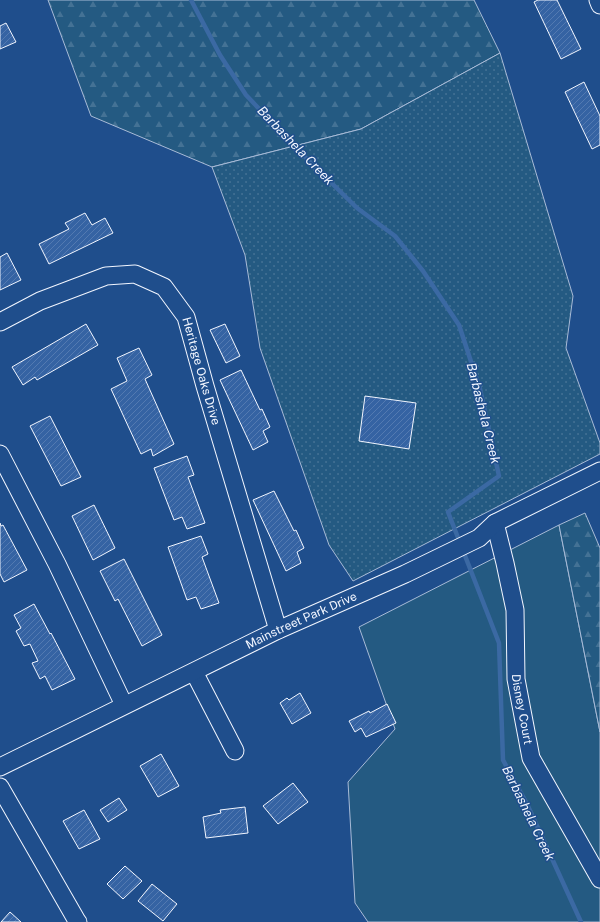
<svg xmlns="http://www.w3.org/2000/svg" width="600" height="922" font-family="'Public Sans',sans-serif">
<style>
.green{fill:#245a82;stroke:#a8bbd7}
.forest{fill:url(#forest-firs);stroke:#a8bbd7}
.park{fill:url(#park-dots);stroke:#a8bbd7}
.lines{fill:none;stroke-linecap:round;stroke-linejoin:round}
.stream{stroke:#3b69a3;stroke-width:4.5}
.building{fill:url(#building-hatch);stroke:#f2f6ff}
.minor-casing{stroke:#f2f6ff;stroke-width:19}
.minor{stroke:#1f4e8c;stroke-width:17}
.labels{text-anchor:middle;stroke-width:3;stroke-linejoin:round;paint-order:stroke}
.street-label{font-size:12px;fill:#f2f6ff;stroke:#1f4e8c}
.water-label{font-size:13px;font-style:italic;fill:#f2f6ff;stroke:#1f4e8c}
</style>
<defs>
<pattern id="forest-firs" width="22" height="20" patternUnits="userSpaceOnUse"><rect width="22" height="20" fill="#245a82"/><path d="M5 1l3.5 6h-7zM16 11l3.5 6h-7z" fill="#447295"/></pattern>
<pattern id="park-dots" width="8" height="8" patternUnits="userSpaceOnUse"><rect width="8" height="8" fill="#245a82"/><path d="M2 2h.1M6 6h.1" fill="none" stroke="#447295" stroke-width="1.8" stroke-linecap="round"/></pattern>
<pattern id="building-hatch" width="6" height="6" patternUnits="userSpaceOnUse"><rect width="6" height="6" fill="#3563a3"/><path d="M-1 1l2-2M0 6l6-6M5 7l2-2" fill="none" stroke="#537ab1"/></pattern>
</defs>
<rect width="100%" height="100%" fill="#1f4e8c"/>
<path class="green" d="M559,525L600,732V922H368L355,903L348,782L395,729L359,627Z"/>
<path class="forest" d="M48,0H474L500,53L361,129L212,167L91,116Z
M585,513L600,548V732L559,525Z"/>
<path class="park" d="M500,53L573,296L566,348L600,443V454L353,581L329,545L260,348L245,255L212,167L361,129Z"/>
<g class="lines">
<path class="stream" d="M191,0L220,55L246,95L301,153L357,208L395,236L423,271L459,325L480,389L499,476L448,512L499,643L503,760L527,804L581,922"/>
</g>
<path class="building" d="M538,0H557L581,49L561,59L534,2Z
M6,23L16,42L0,49V26Z
M584,82L600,116V145L592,149L565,92Z
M85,213L92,225L105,218L113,233L49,264L39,244L69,229L65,223Z
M7,253L21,280L0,290V257Z
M86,324L98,345L37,380L35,377L23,385L12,367Z
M225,324L240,356L226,363L210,330Z
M139,348L152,375L145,379L174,444L153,456L151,449L141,454L111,389L127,381L117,358Z
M241,370L260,410L262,409L270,427L263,431L268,442L253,450L220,380Z
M365,396L416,403L409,449L359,441Z
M50,416L81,477L61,486L30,426Z
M187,456L194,475L188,477L205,523L187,529L182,517L174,520L154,468Z
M274,491L294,531L296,530L304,548L297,552L301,563L286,571L253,500Z
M94,505L115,548L93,560L72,516Z
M0,523L1,526L3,525L27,570L4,582L0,574Z
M201,536L208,554L202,557L219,603L201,609L196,597L187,600L168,547Z
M124,559L162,635L142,646L118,599L115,601L100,571Z
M34,604L50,634L51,633L75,679L52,690L45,676L40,679L32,663L38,661L30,644L24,646L16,631L21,628L14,615Z
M300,693L311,713L292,724L280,703L287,698L289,700Z
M387,704L396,723L366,737L361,728L355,732L349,721L369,711L370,713Z
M161,754L179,786L158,797L140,766Z
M293,783L308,802L278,824L263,806Z
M119,798L127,810L108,822L100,810Z
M245,807L248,833L206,838L203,817L221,813L220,810Z
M84,810L100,839L79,849L63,821Z
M125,866L142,881L123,899L107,884Z
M152,884L177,904L163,921L138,901Z
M10,912L21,922H1Z"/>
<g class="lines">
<g class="minor-casing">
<g id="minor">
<path d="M598,0L600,5"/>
<path id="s1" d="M0,322L40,301L106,276L135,274L164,287L186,317L205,386L278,630"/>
<path d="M0,454L57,564L124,705"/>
<path id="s2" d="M495,523L505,563L515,610L516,679L531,758L600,879"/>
<path d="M194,672L235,751"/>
<path id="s3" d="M0,767L278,630L405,574L479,538L495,523L600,471"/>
<path d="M0,787L77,921L78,922"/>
</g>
</g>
<use href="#minor" class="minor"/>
</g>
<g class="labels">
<g class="street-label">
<text dy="4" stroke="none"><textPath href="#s1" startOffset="270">Heritage Oaks Drive</textPath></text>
<text dy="4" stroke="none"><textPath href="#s3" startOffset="335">Mainstreet Park Drive</textPath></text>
<text dy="4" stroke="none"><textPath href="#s2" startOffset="189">Disney Court</textPath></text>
</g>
<g class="water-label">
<text transform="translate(296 145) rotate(46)" y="5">Barbashela Creek</text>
<text transform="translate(484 413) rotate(76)" y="5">Barbashela Creek</text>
<text transform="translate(529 813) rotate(64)" y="5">Barbashela Creek</text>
</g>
</g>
</svg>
